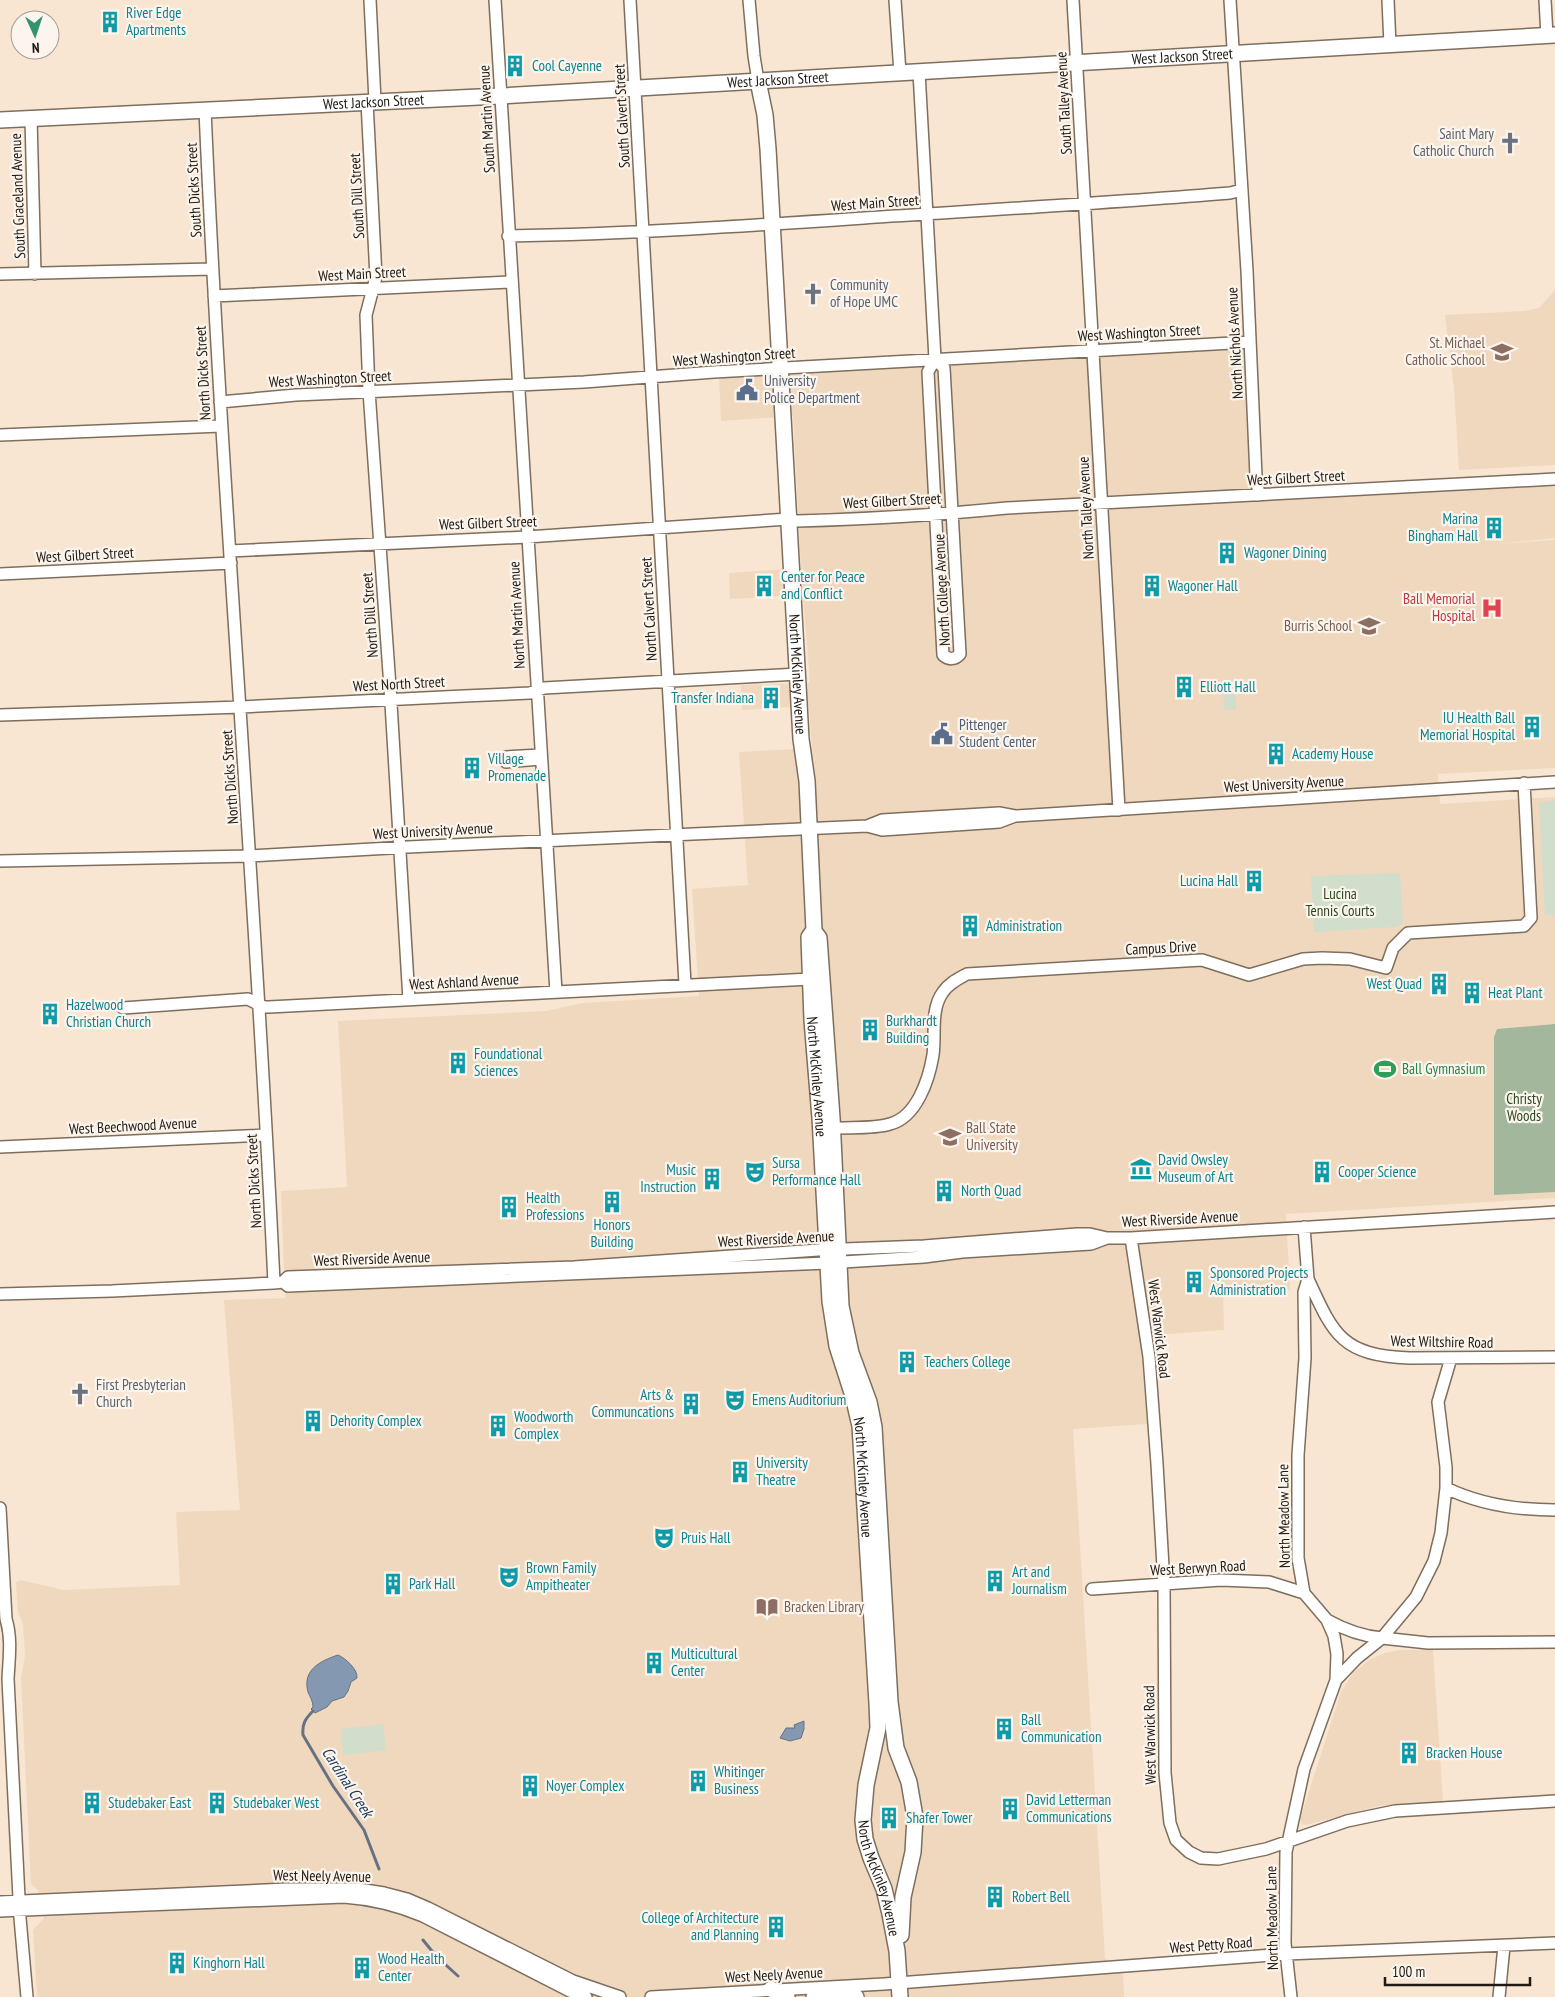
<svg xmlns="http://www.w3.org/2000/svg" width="1555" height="1997" font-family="'PT Sans Narrow',sans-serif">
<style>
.built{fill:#f0d8bf}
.green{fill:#d0decb}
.forest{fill:#a2b79c}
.water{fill:#8498b1;stroke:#667282}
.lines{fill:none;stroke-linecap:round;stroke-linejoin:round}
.stream{stroke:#667282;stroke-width:3}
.minor-casing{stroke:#7e6e5d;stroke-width:14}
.major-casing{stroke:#7e6e5d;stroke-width:18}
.minor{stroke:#fff;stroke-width:11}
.major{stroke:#fff;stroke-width:15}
.labels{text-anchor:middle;stroke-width:4.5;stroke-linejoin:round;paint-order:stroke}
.culture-label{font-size:15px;fill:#0d838f;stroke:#fcf5ed;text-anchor:start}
.street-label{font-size:15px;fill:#211a13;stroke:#fcf5ed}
.worship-label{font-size:15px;fill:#5b616d;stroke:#fcf5ed;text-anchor:start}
.education-label{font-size:15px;fill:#785e54;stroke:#fcf5ed;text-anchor:end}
.service-label{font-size:15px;fill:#4e5e75;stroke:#fcf5ed;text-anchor:start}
.health-label{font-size:15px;fill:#be3a42;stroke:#fcf5ed;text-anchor:end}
.park-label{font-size:15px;fill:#2b4921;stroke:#fcf5ed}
.leisure-label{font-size:15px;fill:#27864d;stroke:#fcf5ed;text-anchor:start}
.water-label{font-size:16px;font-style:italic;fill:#19395c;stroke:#fcf5ed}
</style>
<rect width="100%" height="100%" fill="#f8e6d2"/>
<path class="built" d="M1555,290V465L1459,470L1454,388L1445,315L1525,311L1539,308Z
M1245,349L1252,491L1555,483V538L1496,544L1555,540V768L1438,774L1440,804L1555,797V1198L1286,1214L1290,1290L1223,1293L1224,1330L1140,1336L1147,1424L1073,1429L1105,1958L1123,1972L1124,1997H37L33,1930L44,1918L38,1890L31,1884L21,1678L25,1655L23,1624L18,1612L16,1582L21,1580L63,1590L180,1585L176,1512L240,1510L224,1300L285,1298L281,1191L347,1187L338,1021L546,1011L583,1003L699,996L692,889L748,885L739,752L812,748L809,706L742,710L741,685L810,683L803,595L730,599L729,573L801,568L793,416L721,421L719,376Z
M1400,1650H1433L1443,1801L1378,1806L1306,1825L1302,1824L1300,1819L1341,1692L1353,1673L1369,1660L1385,1653Z"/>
<path class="green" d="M1223,685H1235L1236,710H1224Z
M1555,801V915H1545L1539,802Z
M1400,873L1403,923L1396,927L1314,932L1311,876Z
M383,1724L386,1750L343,1755L341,1729Z"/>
<path class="forest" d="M1555,1024V1192L1494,1195V1037L1497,1029Z"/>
<path class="water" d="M338,1655C345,1658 358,1669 357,1678L351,1682L348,1691L344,1697L332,1701L327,1707L315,1713L311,1709L313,1707C313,1701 310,1697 308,1692C302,1670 320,1661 338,1655Z
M804,1721V1729L801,1738L790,1741L780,1738L786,1728H795L794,1725Z"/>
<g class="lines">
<path class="stream" d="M313,1711C305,1719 302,1724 303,1735L333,1786L364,1830L379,1869
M423,1940L436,1956L458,1976"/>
<g class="minor-casing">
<path id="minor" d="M370,0L375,101
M495,0L556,992
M630,0L685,984
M749,0L754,56L758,81
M895,0L900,73
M1073,0L1119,810
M1230,0L1247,271L1256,476L1259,495
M1388,0L1390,45
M1545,0L1547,36
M919,72L935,359L928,372L943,655C949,660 955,660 960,654L944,368L935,359
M367,102L376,277L366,315L369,391L390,687L409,1000
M205,110C222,501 256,891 274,1283
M31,118L35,274
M508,236C627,234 746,226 864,218C986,210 1108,203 1230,193L1242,190
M0,274L212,269
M214,296L512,282
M220,402L296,395L584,382L714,372L1250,342
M0,435L221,426
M230,551L527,537L789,519L797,521C867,519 937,515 1007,508L1555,479
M0,574L231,563
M0,715L241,707L464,696L530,693L544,688L798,674
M540,755L506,757V762L540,759
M867,826L882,820L999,813L1015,816L1555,782
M0,861L250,856L408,847L867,826L882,830L999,822L1015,816
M123,1008L248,999L264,1007H269L810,979
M825,1129C846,1126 870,1130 890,1124C917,1117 929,1079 933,1055C936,1034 930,1010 943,992C949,983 958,979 967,974L1202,960L1249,975L1303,959L1322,958L1350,959L1386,968L1393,948L1408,933L1524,926L1531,918L1524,783
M0,1147L266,1135
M1131,1238L1149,1357L1157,1464L1164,1584L1165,1773L1170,1823L1176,1840L1189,1852L1201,1858L1218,1859L1266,1849L1347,1821L1395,1811L1555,1801
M1308,1279C1334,1336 1342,1355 1409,1358L1555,1357
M283,1282L288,1286L827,1263L924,1257L962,1252L1091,1244L1107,1238
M0,1294L112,1291L274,1283L283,1282L288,1277L574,1267L818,1250L924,1246L1077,1234H1090L1107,1238H1131L1555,1212
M1446,1488C1479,1504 1519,1510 1555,1510
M0,1508L6,1619C12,1638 9,1659 8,1679L20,1918L27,1997
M1092,1589L1221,1580L1269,1582L1304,1593
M1327,1620C1345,1630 1361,1636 1382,1638L1416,1597L1434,1561L1441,1533L1446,1488V1467L1438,1402L1451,1358
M1336,1680L1357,1658L1382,1638L1428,1643L1555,1642
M0,1902L287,1889H358L384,1893L407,1899L428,1908L573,1981L620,1997
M0,1911L344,1897C372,1899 397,1905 423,1916L570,1991L586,1997
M651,1997L884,1984L1286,1954L1555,1943
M1291,1997L1285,1943L1286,1852L1304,1769L1336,1680L1337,1654L1334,1636L1327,1620L1304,1593L1298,1558V1455L1305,1358L1304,1292L1308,1279L1304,1227
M1499,1997L1504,1946"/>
</g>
<g class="major-casing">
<g id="major">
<path id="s1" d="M758,81L765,115L768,149L801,739L807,781L814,930L809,937L812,1020L820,1118L830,1301L837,1346L853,1396L860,1426L877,1703L878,1728L866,1785L863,1820L865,1839L871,1858L884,1889L890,1914L897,1951L900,1997"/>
<path id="s2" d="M0,120L500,96L1555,35"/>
<path d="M816,934L819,938L832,1118L841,1306L851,1353L869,1402L874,1427L890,1702L896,1748L909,1782L915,1817L913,1852L903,1897L901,1935"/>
<path d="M771,1989L787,1997"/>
<path d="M814,1997L845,1995L856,1997"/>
</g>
</g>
<use href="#minor" class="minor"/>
<use href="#major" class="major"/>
</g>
<defs>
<g id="building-bare" transform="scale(1.725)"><path d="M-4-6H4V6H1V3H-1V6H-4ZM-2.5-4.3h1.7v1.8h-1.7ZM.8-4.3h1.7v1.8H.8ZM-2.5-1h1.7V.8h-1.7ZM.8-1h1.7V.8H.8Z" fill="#0f9aa8" stroke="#fcf5ed" stroke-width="2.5" paint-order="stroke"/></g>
<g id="church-bare" transform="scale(1.725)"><path d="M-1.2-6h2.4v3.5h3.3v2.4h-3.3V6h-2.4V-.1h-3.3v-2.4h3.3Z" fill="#6b7280" stroke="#fcf5ed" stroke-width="2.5" paint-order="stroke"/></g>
<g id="school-bare" transform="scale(1.725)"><path d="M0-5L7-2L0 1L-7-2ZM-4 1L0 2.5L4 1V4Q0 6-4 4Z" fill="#8d6e63" stroke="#fcf5ed" stroke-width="2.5" paint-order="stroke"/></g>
<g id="civic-bare" transform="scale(1.725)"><path d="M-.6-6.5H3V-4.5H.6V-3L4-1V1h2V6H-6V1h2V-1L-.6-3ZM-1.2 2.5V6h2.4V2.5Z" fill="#5c6f8a" stroke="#fcf5ed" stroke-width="2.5" paint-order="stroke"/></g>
<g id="hospital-bare" transform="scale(1.725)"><path d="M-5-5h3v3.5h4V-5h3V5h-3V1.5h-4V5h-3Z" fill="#e0444e" stroke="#fcf5ed" stroke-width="2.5" paint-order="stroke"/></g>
<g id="stadium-bare" transform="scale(1.725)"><path d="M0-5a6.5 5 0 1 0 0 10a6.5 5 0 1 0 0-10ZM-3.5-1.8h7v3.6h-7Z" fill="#2e9e5b" stroke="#fcf5ed" stroke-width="2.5" paint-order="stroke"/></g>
<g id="university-bare" transform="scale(1.725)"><path d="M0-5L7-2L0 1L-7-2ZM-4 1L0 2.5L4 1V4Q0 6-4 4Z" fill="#8d6e63" stroke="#fcf5ed" stroke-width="2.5" paint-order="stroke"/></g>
<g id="museum-bare" transform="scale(1.725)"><path d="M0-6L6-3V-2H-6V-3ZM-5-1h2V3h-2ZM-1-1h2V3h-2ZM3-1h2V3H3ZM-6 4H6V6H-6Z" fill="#0f9aa8" stroke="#fcf5ed" stroke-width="2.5" paint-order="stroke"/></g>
<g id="theatre-bare" transform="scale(1.725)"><path d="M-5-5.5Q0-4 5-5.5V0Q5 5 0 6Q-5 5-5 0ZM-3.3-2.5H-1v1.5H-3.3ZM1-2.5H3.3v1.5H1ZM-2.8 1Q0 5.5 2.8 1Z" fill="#0f9aa8" stroke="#fcf5ed" stroke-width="2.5" paint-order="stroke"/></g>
<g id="library-bare" transform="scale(1.725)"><path d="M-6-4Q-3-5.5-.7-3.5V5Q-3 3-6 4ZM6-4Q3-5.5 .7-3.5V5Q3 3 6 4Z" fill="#8d6e63" stroke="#fcf5ed" stroke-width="2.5" paint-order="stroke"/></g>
</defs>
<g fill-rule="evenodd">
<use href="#building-bare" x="110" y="22"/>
<use href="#building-bare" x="515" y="66"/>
<use href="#church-bare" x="1510" y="143"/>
<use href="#church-bare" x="813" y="294"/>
<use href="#school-bare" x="1502" y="352"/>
<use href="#civic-bare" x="747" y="390"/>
<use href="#building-bare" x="1494" y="528"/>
<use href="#building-bare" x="1227" y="553"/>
<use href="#building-bare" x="764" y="586"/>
<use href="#building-bare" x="1152" y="586"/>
<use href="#hospital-bare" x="1492" y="608"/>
<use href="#school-bare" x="1369" y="626"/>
<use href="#building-bare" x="1184" y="687"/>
<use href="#building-bare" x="771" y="698"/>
<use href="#building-bare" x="1532" y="727"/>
<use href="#civic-bare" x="942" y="734"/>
<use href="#building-bare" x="1276" y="754"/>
<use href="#building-bare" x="472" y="768"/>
<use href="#building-bare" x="1254" y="881"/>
<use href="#building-bare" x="970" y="926"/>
<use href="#building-bare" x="1439" y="984"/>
<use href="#building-bare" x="1472" y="993"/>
<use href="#building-bare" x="50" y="1014"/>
<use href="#building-bare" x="870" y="1030"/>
<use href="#building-bare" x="458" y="1063"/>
<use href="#stadium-bare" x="1385" y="1069"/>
<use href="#university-bare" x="950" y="1137"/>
<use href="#museum-bare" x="1141" y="1169"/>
<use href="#theatre-bare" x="755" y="1172"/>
<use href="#building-bare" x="1322" y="1172"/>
<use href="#building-bare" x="712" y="1179"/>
<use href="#building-bare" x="944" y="1191"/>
<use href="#building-bare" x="612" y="1202"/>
<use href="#building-bare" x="509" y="1207"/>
<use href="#building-bare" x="1194" y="1282"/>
<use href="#building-bare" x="907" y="1362"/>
<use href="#church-bare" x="80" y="1394"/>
<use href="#theatre-bare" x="735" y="1400"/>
<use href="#building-bare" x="691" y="1404"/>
<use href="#building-bare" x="313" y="1421"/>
<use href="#building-bare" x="498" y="1426"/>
<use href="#building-bare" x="740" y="1472"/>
<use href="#theatre-bare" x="664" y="1538"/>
<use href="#theatre-bare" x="509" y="1577"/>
<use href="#building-bare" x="995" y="1581"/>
<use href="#building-bare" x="393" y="1584"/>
<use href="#library-bare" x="767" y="1607"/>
<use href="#building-bare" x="654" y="1663"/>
<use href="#building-bare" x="1004" y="1729"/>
<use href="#building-bare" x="1409" y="1753"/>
<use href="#building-bare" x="698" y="1781"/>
<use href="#building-bare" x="530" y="1786"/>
<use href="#building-bare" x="92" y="1803"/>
<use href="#building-bare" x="217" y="1803"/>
<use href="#building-bare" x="1010" y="1809"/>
<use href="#building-bare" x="889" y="1818"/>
<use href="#building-bare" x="995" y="1897"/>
<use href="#building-bare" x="776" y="1927"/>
<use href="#building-bare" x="177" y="1963"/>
<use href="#building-bare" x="362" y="1968"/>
</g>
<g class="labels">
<g class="culture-label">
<text x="126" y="18">River Edge<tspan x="126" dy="17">Apartments</tspan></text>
<text x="532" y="71">Cool Cayenne</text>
<text x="1478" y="524" text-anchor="end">Marina<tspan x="1478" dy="17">Bingham Hall</tspan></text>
<text x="1244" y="558">Wagoner Dining</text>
<text x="781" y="582">Center for Peace<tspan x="781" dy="17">and Conflict</tspan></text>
<text x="1168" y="591">Wagoner Hall</text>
<text x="1200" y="692">Elliott Hall</text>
<text x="754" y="703" text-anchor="end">Transfer Indiana</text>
<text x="1515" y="723" text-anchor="end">IU Health Ball<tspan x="1515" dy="17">Memorial Hospital</tspan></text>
<text x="1292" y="759">Academy House</text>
<text x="488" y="764">Village<tspan x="488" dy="17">Promenade</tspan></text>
<text x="1238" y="886" text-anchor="end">Lucina Hall</text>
<text x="986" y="931">Administration</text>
<text x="1422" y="989" text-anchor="end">West Quad</text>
<text x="1488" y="998">Heat Plant</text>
<text x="66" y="1010">Hazelwood<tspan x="66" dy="17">Christian Church</tspan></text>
<text x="886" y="1026">Burkhardt<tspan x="886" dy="17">Building</tspan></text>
<text x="474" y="1059">Foundational<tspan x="474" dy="17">Sciences</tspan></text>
<text x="1158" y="1165">David Owsley<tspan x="1158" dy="17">Museum of Art</tspan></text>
<text x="772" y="1168">Sursa<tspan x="772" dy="17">Performance Hall</tspan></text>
<text x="696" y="1175" text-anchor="end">Music<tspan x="696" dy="17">Instruction</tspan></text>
<text x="1338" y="1177">Cooper Science</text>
<text x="961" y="1196">North Quad</text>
<text x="526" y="1203">Health<tspan x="526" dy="17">Professions</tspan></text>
<text x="612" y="1230" text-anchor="middle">Honors<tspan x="612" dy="17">Building</tspan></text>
<text x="1210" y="1278">Sponsored Projects<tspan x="1210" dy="17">Administration</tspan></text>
<text x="924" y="1367">Teachers College</text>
<text x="674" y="1400" text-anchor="end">Arts &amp;<tspan x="674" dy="17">Communcations</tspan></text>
<text x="752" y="1405">Emens Auditorium</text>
<text x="514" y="1422">Woodworth<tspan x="514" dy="17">Complex</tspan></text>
<text x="330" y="1426">Dehority Complex</text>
<text x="756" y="1468">University<tspan x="756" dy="17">Theatre</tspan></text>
<text x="681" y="1543">Pruis Hall</text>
<text x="526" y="1573">Brown Family<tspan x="526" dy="17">Ampitheater</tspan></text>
<text x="1012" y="1577">Art and<tspan x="1012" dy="17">Journalism</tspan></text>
<text x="409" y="1589">Park Hall</text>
<text x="671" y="1659">Multicultural<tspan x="671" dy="17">Center</tspan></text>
<text x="1021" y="1725">Ball<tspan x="1021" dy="17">Communication</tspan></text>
<text x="1426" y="1758">Bracken House</text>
<text x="714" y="1777">Whitinger<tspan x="714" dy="17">Business</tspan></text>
<text x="546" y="1791">Noyer Complex</text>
<text x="1026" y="1805">David Letterman<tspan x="1026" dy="17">Communications</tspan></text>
<text x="108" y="1808">Studebaker East</text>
<text x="233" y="1808">Studebaker West</text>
<text x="906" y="1823">Shafer Tower</text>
<text x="1012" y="1902">Robert Bell</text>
<text x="759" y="1923" text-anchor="end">College of Architecture<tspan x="759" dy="17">and Planning</tspan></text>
<text x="378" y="1964">Wood Health<tspan x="378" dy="17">Center</tspan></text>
<text x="193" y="1968">Kinghorn Hall</text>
</g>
<g class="street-label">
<text dy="5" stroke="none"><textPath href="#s2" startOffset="1184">West Jackson Street</textPath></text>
<text dy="5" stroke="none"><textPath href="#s2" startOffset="779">West Jackson Street</textPath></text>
<text dy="5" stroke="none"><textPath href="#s2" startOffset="374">West Jackson Street</textPath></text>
<text transform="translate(1064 103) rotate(-93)" y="5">South Talley Avenue</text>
<text transform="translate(622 116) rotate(-93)" y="5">South Calvert Street</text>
<text transform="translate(487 119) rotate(-93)" y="5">South Martin Avenue</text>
<text transform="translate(194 190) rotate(-93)" y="5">South Dicks Street</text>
<text transform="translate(18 196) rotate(-92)" y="5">South Graceland Avenue</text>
<text transform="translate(357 196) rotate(-93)" y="5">South Dill Street</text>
<text transform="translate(875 203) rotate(-4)" y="5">West Main Street</text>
<text transform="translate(362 274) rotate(-3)" y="5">West Main Street</text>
<text transform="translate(1139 333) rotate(-3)" y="5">West Washington Street</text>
<text transform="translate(1235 343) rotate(-93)" y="5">North Nichols Avenue</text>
<text transform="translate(734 357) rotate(-4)" y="5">West Washington Street</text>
<text transform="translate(203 373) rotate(-93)" y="5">North Dicks Street</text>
<text transform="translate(330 379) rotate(-3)" y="5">West Washington Street</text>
<text transform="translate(1296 478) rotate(-3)" y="5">West Gilbert Street</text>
<text transform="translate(892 501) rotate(-3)" y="5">West Gilbert Street</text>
<text transform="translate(1086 508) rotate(-93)" y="5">North Talley Avenue</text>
<text transform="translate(488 523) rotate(-2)" y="5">West Gilbert Street</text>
<text transform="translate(85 555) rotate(-3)" y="5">West Gilbert Street</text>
<text transform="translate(942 590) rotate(-93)" y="5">North College Avenue</text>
<text transform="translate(649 609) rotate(-93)" y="5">North Calvert Street</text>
<text transform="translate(370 615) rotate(-94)" y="5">North Dill Street</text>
<text transform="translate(517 615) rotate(-93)" y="5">North Martin Avenue</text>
<text dy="5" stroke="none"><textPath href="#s1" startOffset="595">North McKinley Avenue</textPath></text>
<text transform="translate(399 684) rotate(-3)" y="5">West North Street</text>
<text transform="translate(230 777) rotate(-94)" y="5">North Dicks Street</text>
<text transform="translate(1284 784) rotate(-3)" y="5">West University Avenue</text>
<text transform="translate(433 831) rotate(-3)" y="5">West University Avenue</text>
<text transform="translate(1161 948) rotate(-3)" y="5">Campus Drive</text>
<text transform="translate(464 982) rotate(-3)" y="5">West Ashland Avenue</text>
<text dy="5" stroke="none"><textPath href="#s1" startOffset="1000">North McKinley Avenue</textPath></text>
<text transform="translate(133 1126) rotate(-3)" y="5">West Beechwood Avenue</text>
<text transform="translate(254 1181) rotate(-93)" y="5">North Dicks Street</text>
<text transform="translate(1180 1219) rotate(-3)" y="5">West Riverside Avenue</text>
<text transform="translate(776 1239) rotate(-3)" y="5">West Riverside Avenue</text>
<text transform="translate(372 1259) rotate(-2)" y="5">West Riverside Avenue</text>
<text transform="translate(1159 1329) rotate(83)" y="5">West Warwick Road</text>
<text transform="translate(1442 1342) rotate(1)" y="5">West Wiltshire Road</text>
<text dy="5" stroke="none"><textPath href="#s1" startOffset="1405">North McKinley Avenue</textPath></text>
<text transform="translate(1284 1516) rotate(-91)" y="5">North Meadow Lane</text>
<text transform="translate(1198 1568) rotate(-3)" y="5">West Berwyn Road</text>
<text transform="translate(1150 1735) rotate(-91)" y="5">West Warwick Road</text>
<text transform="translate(322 1876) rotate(1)" y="5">West Neely Avenue</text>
<text dy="5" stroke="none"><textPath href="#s1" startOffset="1810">North McKinley Avenue</textPath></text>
<text transform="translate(1272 1918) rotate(-91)" y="5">North Meadow Lane</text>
<text transform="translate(1211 1945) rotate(-4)" y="5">West Petty Road</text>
<text transform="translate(774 1975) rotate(-3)" y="5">West Neely Avenue</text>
</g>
<g class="worship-label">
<text x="1494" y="139" text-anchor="end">Saint Mary<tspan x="1494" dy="17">Catholic Church</tspan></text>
<text x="830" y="290">Community<tspan x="830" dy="17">of Hope UMC</tspan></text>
<text x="96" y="1390">First Presbyterian<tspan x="96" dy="17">Church</tspan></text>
</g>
<g class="education-label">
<text x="1485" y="348">St. Michael<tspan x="1485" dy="17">Catholic School</tspan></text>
<text x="1352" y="631">Burris School</text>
<text x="966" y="1133" text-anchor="start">Ball State<tspan x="966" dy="17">University</tspan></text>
<text x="784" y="1612" text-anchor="start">Bracken Library</text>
</g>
<g class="service-label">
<text x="764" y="386">University<tspan x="764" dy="17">Police Department</tspan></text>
<text x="959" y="730">Pittenger<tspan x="959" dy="17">Student Center</tspan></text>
</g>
<g class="health-label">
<text x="1475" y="604">Ball Memorial<tspan x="1475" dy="17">Hospital</tspan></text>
</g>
<g class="park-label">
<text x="1340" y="899">Lucina<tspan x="1340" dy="17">Tennis Courts</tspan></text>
<text x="1524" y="1104">Christy<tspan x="1524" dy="17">Woods</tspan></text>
</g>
<g class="leisure-label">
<text x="1402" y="1074">Ball Gymnasium</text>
</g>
<g class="water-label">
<text transform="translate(348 1782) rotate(57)" y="6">Cardinal Creek</text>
</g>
</g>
<g transform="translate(35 35) rotate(177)"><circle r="24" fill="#fcf5ed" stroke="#a49d96"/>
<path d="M0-4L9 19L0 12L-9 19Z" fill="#32946e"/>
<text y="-8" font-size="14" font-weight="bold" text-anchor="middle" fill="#211a13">N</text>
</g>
<path d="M1385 1977v8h145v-8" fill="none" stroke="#211a13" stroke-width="2.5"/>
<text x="1392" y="1977" font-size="15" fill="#211a13" stroke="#fcf5ed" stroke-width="4" paint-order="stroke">100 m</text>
</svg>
